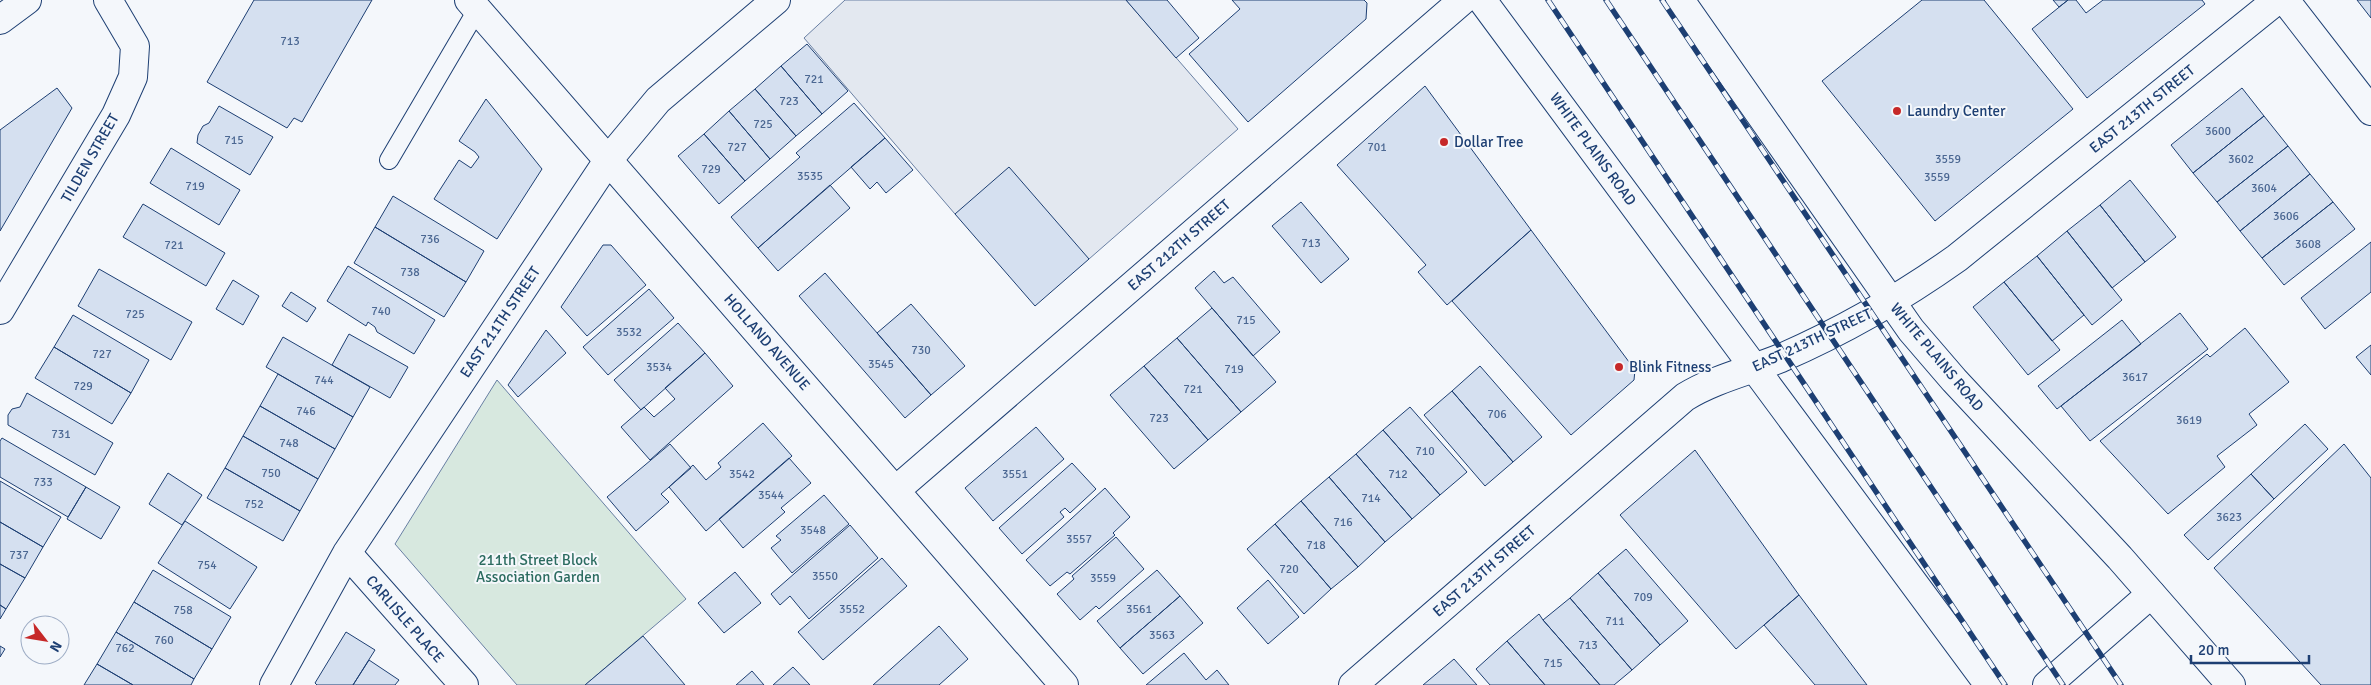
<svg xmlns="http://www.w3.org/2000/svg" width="2371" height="685" font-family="Signika,sans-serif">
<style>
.green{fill:#d7e8df;stroke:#687fa3}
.parking{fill:#e3e8f0;stroke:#687fa3}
.building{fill:#d5e0f0;stroke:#1d3f73}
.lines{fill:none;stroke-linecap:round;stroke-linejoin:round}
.lane-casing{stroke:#1d3f73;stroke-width:20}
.street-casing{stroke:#1d3f73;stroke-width:30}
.secondary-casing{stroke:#1d3f73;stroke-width:30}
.primary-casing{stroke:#1d3f73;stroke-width:30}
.lane{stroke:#f4f7fb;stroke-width:18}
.street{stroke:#f4f7fb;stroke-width:28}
.secondary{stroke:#f4f7fb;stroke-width:28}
.primary{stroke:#f4f7fb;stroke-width:28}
.rail-casing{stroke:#1d3f73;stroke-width:5.5}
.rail{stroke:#f4f7fb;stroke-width:4;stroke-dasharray:11;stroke-linecap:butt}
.poi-dot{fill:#c62828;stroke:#f4f7fb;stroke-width:2}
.labels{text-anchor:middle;stroke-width:4;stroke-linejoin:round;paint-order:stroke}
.number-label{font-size:12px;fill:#4b6792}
.street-label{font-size:15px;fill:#1d3f73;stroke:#f4f7fb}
.poi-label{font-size:15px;fill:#1d3f73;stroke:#f4f7fb;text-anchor:start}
.park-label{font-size:15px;fill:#2c6c60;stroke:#f4f7fb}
</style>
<rect width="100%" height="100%" fill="#f4f7fb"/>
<path class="green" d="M497,380L686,599L585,685H517L395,544Z"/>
<path class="parking" d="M845,0H1126L1238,129L1089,259L955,214L804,38Z"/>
<path class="building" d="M254,0H372L302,122L294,118L287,128L207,82Z
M1126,0H1167L1199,38L1176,58Z
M1232,0H1364L1367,3L1366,19L1248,122L1189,54L1240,9Z
M1922,0H1984L2073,109L1935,221L1822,81Z
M2053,0H2068L2059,7Z
M2068,0H2076L2086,13L2103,0H2202L2205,4L2087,98L2032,29Z
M2357,0H2371V18Z
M807,44L848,91L822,114L781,66Z
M781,66L822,114L796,136L755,89Z
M1425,86L1531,230L1447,305L1418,272L1426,265L1337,165Z
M57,88L72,108L0,231V130Z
M2242,88L2264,116L2193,173L2171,145Z
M755,89L796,136L770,159L729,111Z
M486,99L542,169L497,239L434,199L459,160L471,168L479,157L475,152L459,141Z
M854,103L885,138L758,248L731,217L800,157L796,153Z
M219,106L273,137L250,175L197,143L198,135L203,126L209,123Z
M729,111L770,159L745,181L704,134Z
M2264,116L2288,146L2217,202L2193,173Z
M704,134L745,181L719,204L678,156Z
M885,138L913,170L886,193L877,182L870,189L851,167Z
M2288,146L2310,174L2240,231L2217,202Z
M171,148L240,190L219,225L150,183Z
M1009,167L1089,259L1035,306L955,214Z
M2310,174L2333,202L2262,258L2240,231Z
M2130,180L2176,237L2145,262L2100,205Z
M830,185L850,208L778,271L758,248Z
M393,196L484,251L466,282L375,227Z
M1301,202L1349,259L1321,283L1272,226Z
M2333,202L2355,229L2284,285L2262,258Z
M143,204L225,253L206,286L123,237Z
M2100,205L2145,262L2112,288L2067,231Z
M375,227L466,282L444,317L354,263Z
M1531,230L1635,370L1634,380L1571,435L1452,301Z
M2067,231L2122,300L2092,325L2037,256Z
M2371,242V292L2325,329L2301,298Z
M603,245H611L646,285L587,336L561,307Z
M2037,256L2084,315L2052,341L2004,282Z
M348,266L435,320L414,354L377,332L375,327L368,322L366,326L327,301Z
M99,269L192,322L171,360L78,306Z
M1214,271L1224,283L1233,277L1280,332L1253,356L1195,288Z
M825,273L931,395L905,418L799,296Z
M233,280L259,296L243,325L216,309Z
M2004,282L2060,350L2028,375L1973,307Z
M649,289L674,318L608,375L583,347Z
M291,292L316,308L307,322L282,306Z
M911,304L965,366L931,395L877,333Z
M1212,308L1276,382L1241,412L1177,338Z
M2180,313L2208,349L2090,441L2061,406Z
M73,315L149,360L131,393L54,347Z
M2122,320L2141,344L2057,409L2038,386Z
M678,323L705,353L641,410L614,380Z
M2245,328L2289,382L2249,414L2257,425L2217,456L2225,467L2168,514L2100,441L2207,354L2210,357Z
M546,330L566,353L518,397L508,385Z
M349,334L408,367L390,398L332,365Z
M283,337L370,387L353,417L266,367Z
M1177,338L1241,412L1208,440L1144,366Z
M2371,345V375L2356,357Z
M54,347L131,393L112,424L35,378Z
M705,353L733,386L650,460L621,427L644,407L654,417L675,399L665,388Z
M1144,366L1208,440L1174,469L1110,395Z
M1480,366L1542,437L1513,462L1452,391Z
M278,374L353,417L335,449L260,406Z
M1452,391L1513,462L1485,486L1424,415Z
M27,393L113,443L95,475L8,425V415L12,409L20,407Z
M260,406L335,449L318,479L243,436Z
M1410,407L1467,472L1440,495L1383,430Z
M763,423L792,456L706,531L669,487L693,465L706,480L721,467L718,463Z
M2305,424L2328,449L2274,499L2251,474Z
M1036,427L1064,459L993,521L965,488Z
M1383,430L1440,495L1412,519L1356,454Z
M243,436L318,479L300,511L225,468Z
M2,438L86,487L68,517L0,477V441Z
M670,444L691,468L661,494L669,502L636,531L607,497Z
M2344,444L2371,478V685H2321L2214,568Z
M1695,450L1799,595L1736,649L1620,515Z
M1356,454L1412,519L1385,542L1329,477Z
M789,458L811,483L781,508L785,512L743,548L719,519Z
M1072,463L1096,489L1070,513L1065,508L1060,512L1064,517L1022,554L999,528Z
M225,468L300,511L283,541L207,498Z
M168,473L202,495L182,525L149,504Z
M2251,474L2274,499L2208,560L2184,535Z
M1329,477L1385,542L1358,567L1301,501Z
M0,481L61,517L43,547L0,522Z
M86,487L120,507L101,539L67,519Z
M1105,488L1130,517L1113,533L1115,535L1070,574L1067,572L1050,586L1026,560Z
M824,495L849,524L792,573L771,548L781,540L776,536Z
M1301,501L1358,567L1331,589L1275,524Z
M185,521L257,567L230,609L158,563Z
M0,522L43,547L25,578L0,564Z
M1275,524L1331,589L1304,614L1247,549Z
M850,525L878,558L809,619L790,596L780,605L771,594Z
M1116,537L1144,569L1099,609L1096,606L1080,620L1057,594L1074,579L1072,576Z
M1626,549L1688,621L1660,645L1598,573Z
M882,558L907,586L823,660L798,632Z
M0,564L25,578L6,609L0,605Z
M153,570L231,617L212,649L134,602Z
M1157,570L1180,596L1120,648L1097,621Z
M735,572L761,603L724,633L698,603Z
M1598,573L1660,645L1632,670L1570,598Z
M1268,580L1299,617L1268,644L1237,608Z
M1799,595L1867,685H1815L1764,625Z
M1180,596L1203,623L1143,674L1120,648Z
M1570,598L1632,670L1614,685H1600L1543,620Z
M134,602L212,649L194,679L116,632Z
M0,605L6,609L0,619Z
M1539,614L1543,620L1600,685H1545L1507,641Z
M939,626L968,659L939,685H873Z
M116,632L194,679L191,685H133L97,664Z
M346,632L375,650L353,685H317L315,683Z
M643,636L685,685H585Z
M1507,641L1545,685H1490L1476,669Z
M0,646L5,649L0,657Z
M1184,653L1206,680L1217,670L1229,685H1146Z
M1454,659L1477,685H1423Z
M369,660L399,680L395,685H353Z
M97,664L133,685H84Z
M793,667L810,685H773Z
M752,671L764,685H736Z"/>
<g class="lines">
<g class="lane-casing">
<path id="lane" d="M389,160L477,10"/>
</g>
<g class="street-casing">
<path id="street" d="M469,0L1064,685
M2285,0L2371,111
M0,310L116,115L133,77L135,46L108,0
M896,490L1463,0
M347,553L464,685
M274,685L347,553L609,159L658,100L776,0
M1353,685L1685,397C1714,379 1749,371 1781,358C1843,331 1902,297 1957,258L2277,0
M2047,685L2151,594"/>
</g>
<g class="secondary-casing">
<path id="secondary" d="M1482,0L1989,685
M1680,0L1911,330L1954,380L2120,558L2231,685"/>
</g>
<g class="primary-casing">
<path id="primary" d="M0,20L27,0"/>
</g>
<use href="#lane" class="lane"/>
<use href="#street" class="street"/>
<use href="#secondary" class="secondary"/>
<use href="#primary" class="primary"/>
<g class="rail-casing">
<path id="rail" d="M1548,0L2005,685
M1606,0L2063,685
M1662,0L2121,685"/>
</g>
<use href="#rail" class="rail"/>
</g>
<g class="poi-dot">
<circle cx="1897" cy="111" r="5"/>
<circle cx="1444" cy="142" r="5"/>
<circle cx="1619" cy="367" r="5"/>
</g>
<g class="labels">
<g class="number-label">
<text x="290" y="45">713</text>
<text x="814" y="83">721</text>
<text x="789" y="105">723</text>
<text x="763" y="128">725</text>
<text x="2218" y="135">3600</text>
<text x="234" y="144">715</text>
<text x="737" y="151">727</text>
<text x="1377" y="151">701</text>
<text x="1948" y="163">3559</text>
<text x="2241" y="163">3602</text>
<text x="711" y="173">729</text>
<text x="810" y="180">3535</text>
<text x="1937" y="181">3559</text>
<text x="195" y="190">719</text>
<text x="2264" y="192">3604</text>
<text x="2286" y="220">3606</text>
<text x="430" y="243">736</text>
<text x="1311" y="247">713</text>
<text x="2308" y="248">3608</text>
<text x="174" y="249">721</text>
<text x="410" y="276">738</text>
<text x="381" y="315">740</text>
<text x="135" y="318">725</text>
<text x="1246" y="324">715</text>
<text x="629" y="336">3532</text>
<text x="921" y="354">730</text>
<text x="102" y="358">727</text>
<text x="881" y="368">3545</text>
<text x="659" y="371">3534</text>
<text x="1234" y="373">719</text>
<text x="2135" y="381">3617</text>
<text x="324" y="384">744</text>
<text x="83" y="390">729</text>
<text x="1193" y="393">721</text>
<text x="306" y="415">746</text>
<text x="1497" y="418">706</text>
<text x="1159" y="422">723</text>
<text x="2189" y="424">3619</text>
<text x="61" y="438">731</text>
<text x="289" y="447">748</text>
<text x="1425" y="455">710</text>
<text x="271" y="477">750</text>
<text x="742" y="478">3542</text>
<text x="1015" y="478">3551</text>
<text x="1398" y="478">712</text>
<text x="43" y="486">733</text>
<text x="771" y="499">3544</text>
<text x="1371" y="502">714</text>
<text x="254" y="508">752</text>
<text x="2229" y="521">3623</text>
<text x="1343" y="526">716</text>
<text x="813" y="534">3548</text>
<text x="1079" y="543">3557</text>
<text x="1316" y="549">718</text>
<text x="19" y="559">737</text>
<text x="207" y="569">754</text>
<text x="1289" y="573">720</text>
<text x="825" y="580">3550</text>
<text x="1103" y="582">3559</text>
<text x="1643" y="601">709</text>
<text x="852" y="613">3552</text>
<text x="1139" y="613">3561</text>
<text x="183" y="614">758</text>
<text x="1615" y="625">711</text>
<text x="1162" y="639">3563</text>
<text x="164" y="644">760</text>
<text x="1588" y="649">713</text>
<text x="125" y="652">762</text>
<text x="1553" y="667">715</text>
</g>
<g class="street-label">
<text transform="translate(2142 109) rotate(-39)" y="5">EAST 213TH STREET</text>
<text transform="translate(1593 149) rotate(54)" y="5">WHITE PLAINS ROAD</text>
<text transform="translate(90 158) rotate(-60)" y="5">TILDEN STREET</text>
<text transform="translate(1179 245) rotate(-41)" y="5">EAST 212TH STREET</text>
<text transform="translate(500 322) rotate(-56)" y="5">EAST 211TH STREET</text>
<text transform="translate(1812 340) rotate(-25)" y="5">EAST 213TH STREET</text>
<text transform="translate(767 342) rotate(49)" y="5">HOLLAND AVENUE</text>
<text transform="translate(1937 357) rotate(50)" y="5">WHITE PLAINS ROAD</text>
<text transform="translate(1484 571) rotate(-41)" y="5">EAST 213TH STREET</text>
<text transform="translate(405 619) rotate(49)" y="5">CARLISLE PLACE</text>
</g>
<g class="poi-label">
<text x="1907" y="116">Laundry Center</text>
<text x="1454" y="147">Dollar Tree</text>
<text x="1629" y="372">Blink Fitness</text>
</g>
<g class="park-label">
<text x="538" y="565">211th Street Block<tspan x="538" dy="17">Association Garden</tspan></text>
</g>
</g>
<g transform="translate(45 640) rotate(121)"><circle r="24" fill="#f4f7fb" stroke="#9eadc5"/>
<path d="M0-4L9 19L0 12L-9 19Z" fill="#c62828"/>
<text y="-8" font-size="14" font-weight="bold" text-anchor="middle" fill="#1d3f73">N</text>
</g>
<path d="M2191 655v8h118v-8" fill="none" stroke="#1d3f73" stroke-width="2.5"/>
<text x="2198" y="655" font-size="15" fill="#1d3f73" stroke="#f4f7fb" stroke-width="4" paint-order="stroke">20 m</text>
</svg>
